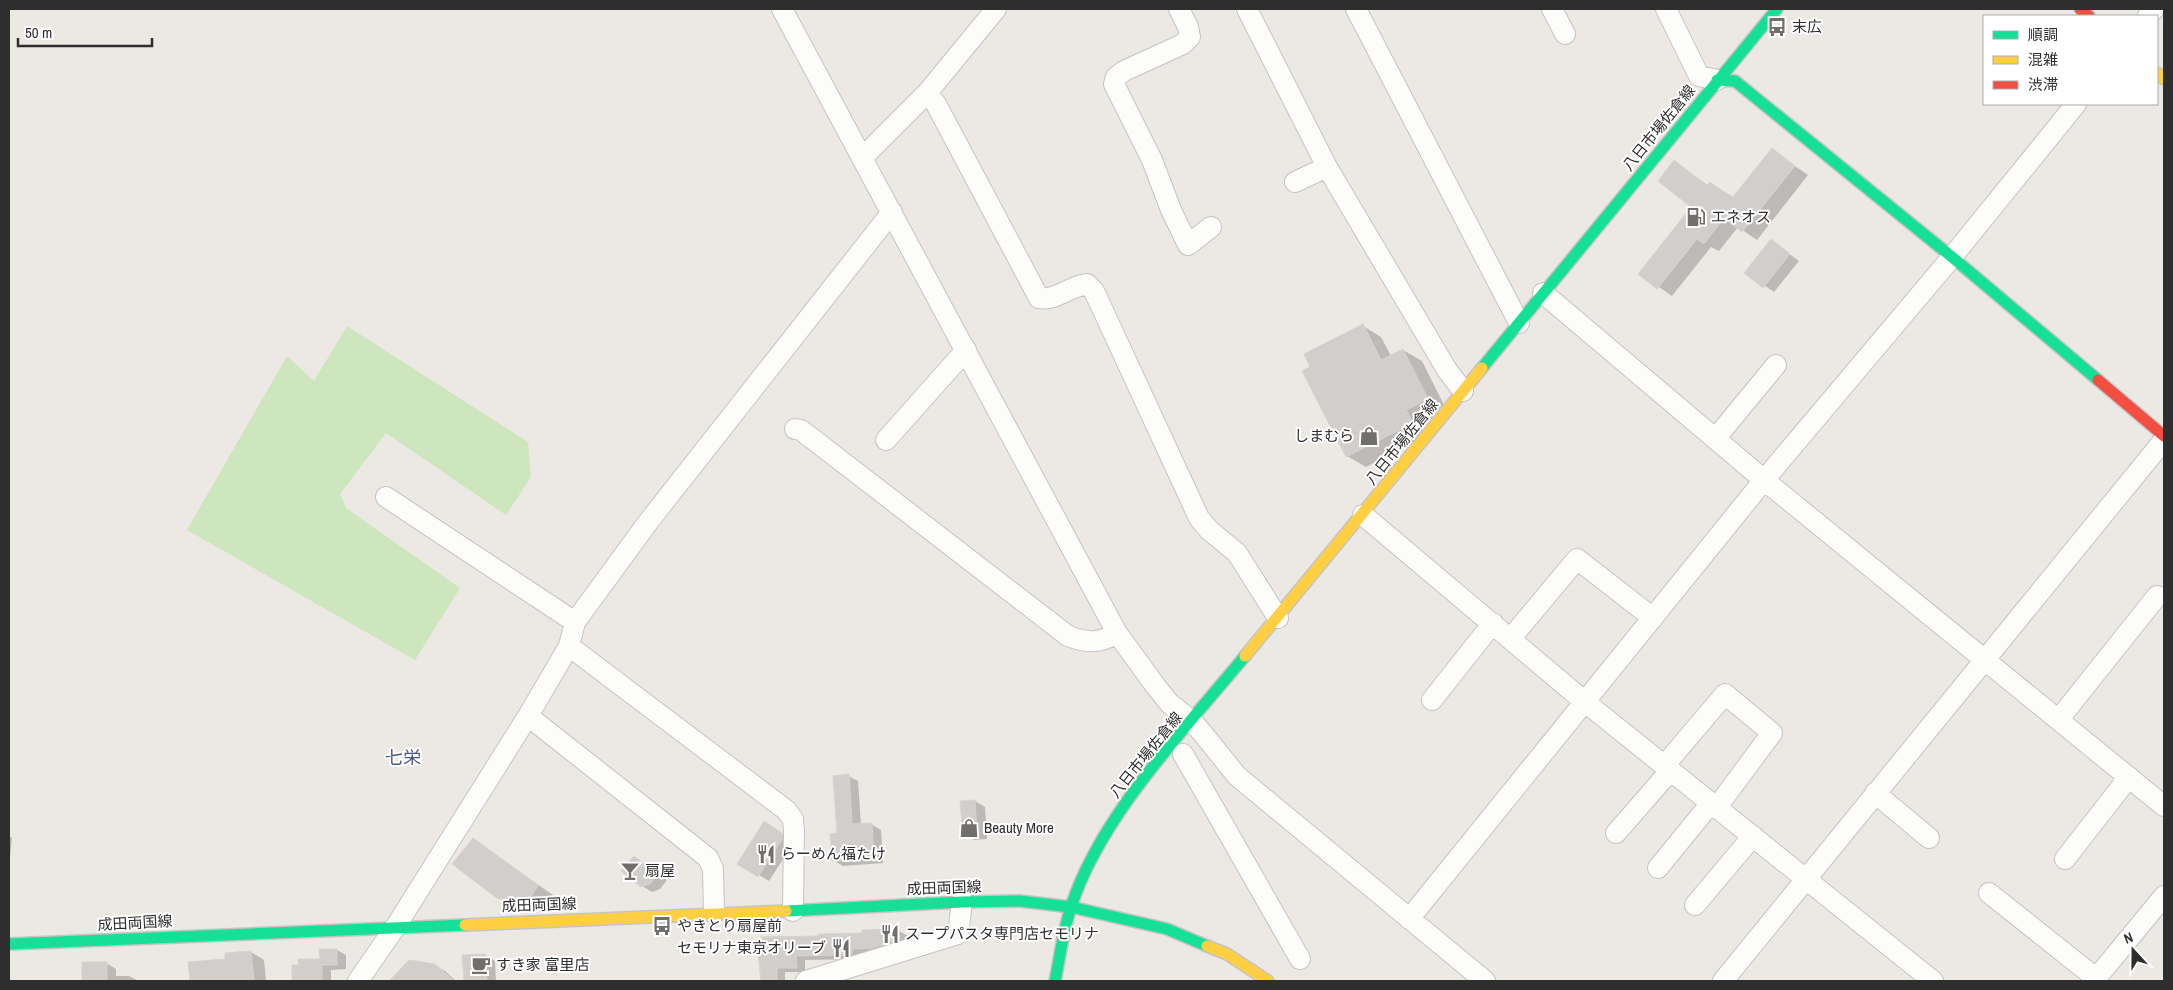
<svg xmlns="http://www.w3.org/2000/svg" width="2173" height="990" font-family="'Archivo Narrow','Noto Sans JP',sans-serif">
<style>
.green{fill:#cee6be}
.shadow{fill:#0003}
.building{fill:#d1cecb;stroke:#d7d4d0}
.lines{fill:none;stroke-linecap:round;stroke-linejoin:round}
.street-casing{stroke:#c5c4c5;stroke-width:22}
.fast-casing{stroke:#c5c4c5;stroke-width:14}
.slow-casing{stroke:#c5c4c5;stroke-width:14}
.jam-casing{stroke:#c5c4c5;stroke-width:14}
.street{stroke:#fcfcfb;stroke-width:20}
.fast{stroke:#16e098;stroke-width:11}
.slow{stroke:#ffcf43;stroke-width:11}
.jam{stroke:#f24e42;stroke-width:11}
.labels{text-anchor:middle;stroke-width:4;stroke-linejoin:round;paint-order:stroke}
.poi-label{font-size:15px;fill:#2e2e2e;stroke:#fff;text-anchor:start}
.street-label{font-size:15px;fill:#2e2e2e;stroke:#fff}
.quarter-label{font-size:18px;fill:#4d5680;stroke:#fff}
</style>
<rect width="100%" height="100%" fill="#ece8e4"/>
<path class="green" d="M347,326L528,442L531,477L506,515L386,433L340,494L346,508L460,588L415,660L187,530L287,356L314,381Z"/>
<path class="shadow" d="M1772,150L1808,175L1757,240L1738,227L1719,251L1711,247L1672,296L1640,274L1692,206L1674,162L1709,186L1711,183L1734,198Z
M1772,241L1799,261L1774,292L1746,273Z
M1363,326L1381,337L1391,356L1403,350L1422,361L1446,409L1431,434L1366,467L1347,456L1312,367Z
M848,776L858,781L861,825L871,824L881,830L883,863L843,866L833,860Z
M975,801L985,807L987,839L974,840L964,834Z
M764,823L792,840V845L769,881L739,863Z
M9,836L12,838L10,858H9Z
M473,840L553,895L546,905L514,907L499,898Z
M634,857L667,880L660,889L652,892L642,886Z
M899,931L908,936V944L881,953H861V959L805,960V972H785V981H762L759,953L819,938Z
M337,950L346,955V969L331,970V981H293V966L321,960Z
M251,952L264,960L266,981H191L190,963L227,961L226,954Z
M485,955L495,961L496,981H465L463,956Z
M83,963H106L116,969V976H129L139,981H83Z
M434,965L445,971L456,981H401L396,976Z"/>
<path class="building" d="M1772,148L1795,166L1742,232L1724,218L1704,244L1697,239L1657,289L1638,274L1691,207L1658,181L1674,160L1707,186L1710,182L1732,198Z
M1771,239L1790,254L1763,288L1744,273Z
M1363,324L1381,360L1403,349L1428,399L1406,410L1413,423L1346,457L1302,371L1310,367L1304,354Z
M849,774L852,824L872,823L874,858L832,861L830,834L837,833L833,776Z
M975,800L977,834L963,835L960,801Z
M764,821L782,833V839L758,877L737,864Z
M473,838L538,885L531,897L498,899L452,864Z
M634,856L658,873L650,884L641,887L621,871Z
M899,929V940L871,948L852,949V954L850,955L796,956L797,968H777V981H761L758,952H761V937L818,936V934L862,933V930Z
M319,949H337V965H322V981H292V965H299L298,959H320Z
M251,951L254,981H190L188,962L225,959V953Z
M485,954L487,981H464L462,955Z
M409,960L435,964L454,981H389Z
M82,962H107V981H82Z"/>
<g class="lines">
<g class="street-casing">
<path id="street" d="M782,9L1117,633L1157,688L1170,704L1192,721L1204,735L1237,776L1485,981
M1179,9L1188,27L1190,37L1183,44L1124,71L1116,77L1114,84L1152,160L1171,210L1188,245L1211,227
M1247,9L1327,167L1447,370L1463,391
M1356,9L1519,323
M1552,9L1565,34
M1666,9L1699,76L1717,80
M2148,16L2154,9
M927,93L936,104L1039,298C1056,301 1070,286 1087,284L1094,291L1199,518L1209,530L1237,553L1278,618
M862,158L927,93L996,9
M1295,182L1327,167
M1543,293L1764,480L2164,806
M795,429L801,430L1068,636C1087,643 1099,644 1117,633
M1715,439L1776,365
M886,440L966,350
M386,497L575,622
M1363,515L1585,702L1933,981
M1511,638L1577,559L1653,618
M569,646L786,810L793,819L794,831L793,911
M1432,700L1493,623
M528,716L708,858L713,869L714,913
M2059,719L2157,596
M1183,754L1300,959
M1664,766L1725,694L1772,733L1717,807
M1875,793L1929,838
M1616,833L1670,771
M2065,859L2129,777
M1658,868L1711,803
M1989,893L2097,979
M1695,905L1753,836
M1409,919L1764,480L1952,257L2076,104
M358,981L396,926L528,716L569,646L575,622L649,521L892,212
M806,981L958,934L962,902
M1723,981L2164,440
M2094,981L2164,896"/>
</g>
<g class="fast-casing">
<path id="fast" d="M1717,80L1735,81L1952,257L2098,380
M1482,368L1777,9
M786,911L962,902L1020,901L1071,907L1167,929L1207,946
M9,944L465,925
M1055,981C1060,957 1063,931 1071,907C1100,816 1185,729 1245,656"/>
</g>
<g class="slow-casing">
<path id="slow" d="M2157,73L2164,79
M1245,656L1482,368
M465,925L786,911
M1207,946L1227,954L1268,981"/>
</g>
<g class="jam-casing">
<path id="jam" d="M2080,9L2089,16
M2098,380L2164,436"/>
</g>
<use href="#street" class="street"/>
<use href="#fast" class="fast"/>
<use href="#slow" class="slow"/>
<use href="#jam" class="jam"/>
</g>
<defs>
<g id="bus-bare" transform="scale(1.5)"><path d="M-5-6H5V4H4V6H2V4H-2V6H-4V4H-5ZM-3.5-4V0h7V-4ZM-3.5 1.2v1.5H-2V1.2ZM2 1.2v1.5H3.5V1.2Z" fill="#706f6e" stroke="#fff" stroke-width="2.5" paint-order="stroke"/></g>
<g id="fuel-bare" transform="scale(1.5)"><path d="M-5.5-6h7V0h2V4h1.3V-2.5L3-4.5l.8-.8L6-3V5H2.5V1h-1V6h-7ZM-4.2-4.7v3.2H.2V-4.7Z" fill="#706f6e" stroke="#fff" stroke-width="2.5" paint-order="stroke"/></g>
<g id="shop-bare" transform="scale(1.5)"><path d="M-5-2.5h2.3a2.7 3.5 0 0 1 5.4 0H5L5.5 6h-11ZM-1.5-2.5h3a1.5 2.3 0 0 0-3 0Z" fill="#706f6e" stroke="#fff" stroke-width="2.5" paint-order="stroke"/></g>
<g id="restaurant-bare" transform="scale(1.5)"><path d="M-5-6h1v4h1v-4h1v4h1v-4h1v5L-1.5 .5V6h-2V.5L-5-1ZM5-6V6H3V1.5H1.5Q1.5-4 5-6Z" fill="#706f6e" stroke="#fff" stroke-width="2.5" paint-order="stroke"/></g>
<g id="bar-bare" transform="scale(1.5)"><path d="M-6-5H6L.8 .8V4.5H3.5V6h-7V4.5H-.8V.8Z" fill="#706f6e" stroke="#fff" stroke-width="2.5" paint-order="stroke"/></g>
<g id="cafe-bare" transform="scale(1.5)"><path d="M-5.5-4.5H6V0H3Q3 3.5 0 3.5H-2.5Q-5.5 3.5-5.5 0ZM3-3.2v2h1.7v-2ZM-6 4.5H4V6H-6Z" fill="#706f6e" stroke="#fff" stroke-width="2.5" paint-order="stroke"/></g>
</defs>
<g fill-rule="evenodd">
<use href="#bus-bare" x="1777" y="27"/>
<use href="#fuel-bare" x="1696" y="217"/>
<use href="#shop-bare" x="1369" y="436"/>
<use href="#shop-bare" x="969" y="828"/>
<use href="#restaurant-bare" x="766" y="854"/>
<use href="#bar-bare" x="630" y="871"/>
<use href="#bus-bare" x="662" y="926"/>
<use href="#restaurant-bare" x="890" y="934"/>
<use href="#restaurant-bare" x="841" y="948"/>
<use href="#cafe-bare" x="481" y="965"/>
</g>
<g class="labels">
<g class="poi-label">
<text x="1792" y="32">末広</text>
<text x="1711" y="222">エネオス</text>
<text x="1354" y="441" text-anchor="end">しまむら</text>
<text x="984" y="833">Beauty More</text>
<text x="781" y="859">らーめん福たけ</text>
<text x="645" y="876">扇屋</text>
<text x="677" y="931">やきとり扇屋前</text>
<text x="905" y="939">スープパスタ専門店セモリナ</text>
<text x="826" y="953" text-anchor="end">セモリナ東京オリーブ</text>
<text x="496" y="970">すき家 富里店</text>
</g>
<g class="street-label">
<text transform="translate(1659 128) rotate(-51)" y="5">八日市場佐倉線</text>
<text transform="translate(1402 442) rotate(-51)" y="5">八日市場佐倉線</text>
<text transform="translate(1146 755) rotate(-51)" y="5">八日市場佐倉線</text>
<text transform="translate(944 888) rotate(-2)" y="5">成田両国線</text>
<text transform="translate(539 905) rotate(-2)" y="5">成田両国線</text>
<text transform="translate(135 923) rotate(-3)" y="5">成田両国線</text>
</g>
<g class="quarter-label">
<text x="403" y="764">七栄</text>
</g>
</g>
<rect width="2173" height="990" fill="none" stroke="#2e2e2e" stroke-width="20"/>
<rect x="1983" y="15" width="175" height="90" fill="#ffffff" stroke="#ababab"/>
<rect x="1993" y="31" width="25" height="8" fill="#16e098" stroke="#ababab"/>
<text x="2028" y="40" font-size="15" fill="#2e2e2e">順調</text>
<rect x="1993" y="56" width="25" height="8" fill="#ffcf43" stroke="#ababab"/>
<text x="2028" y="65" font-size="15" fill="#2e2e2e">混雑</text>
<rect x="1993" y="81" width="25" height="8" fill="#f24e42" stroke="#ababab"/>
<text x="2028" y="90" font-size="15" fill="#2e2e2e">渋滞</text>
<g transform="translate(2133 950) rotate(339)" stroke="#ffffff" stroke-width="4" paint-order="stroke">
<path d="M0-4L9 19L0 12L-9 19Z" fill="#2e2e2e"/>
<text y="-8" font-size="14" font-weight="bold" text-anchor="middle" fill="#2e2e2e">N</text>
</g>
<path d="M18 38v8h134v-8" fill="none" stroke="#2e2e2e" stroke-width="2.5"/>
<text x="25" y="38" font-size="15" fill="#2e2e2e" stroke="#ffffff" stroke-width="4" paint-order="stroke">50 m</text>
</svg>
